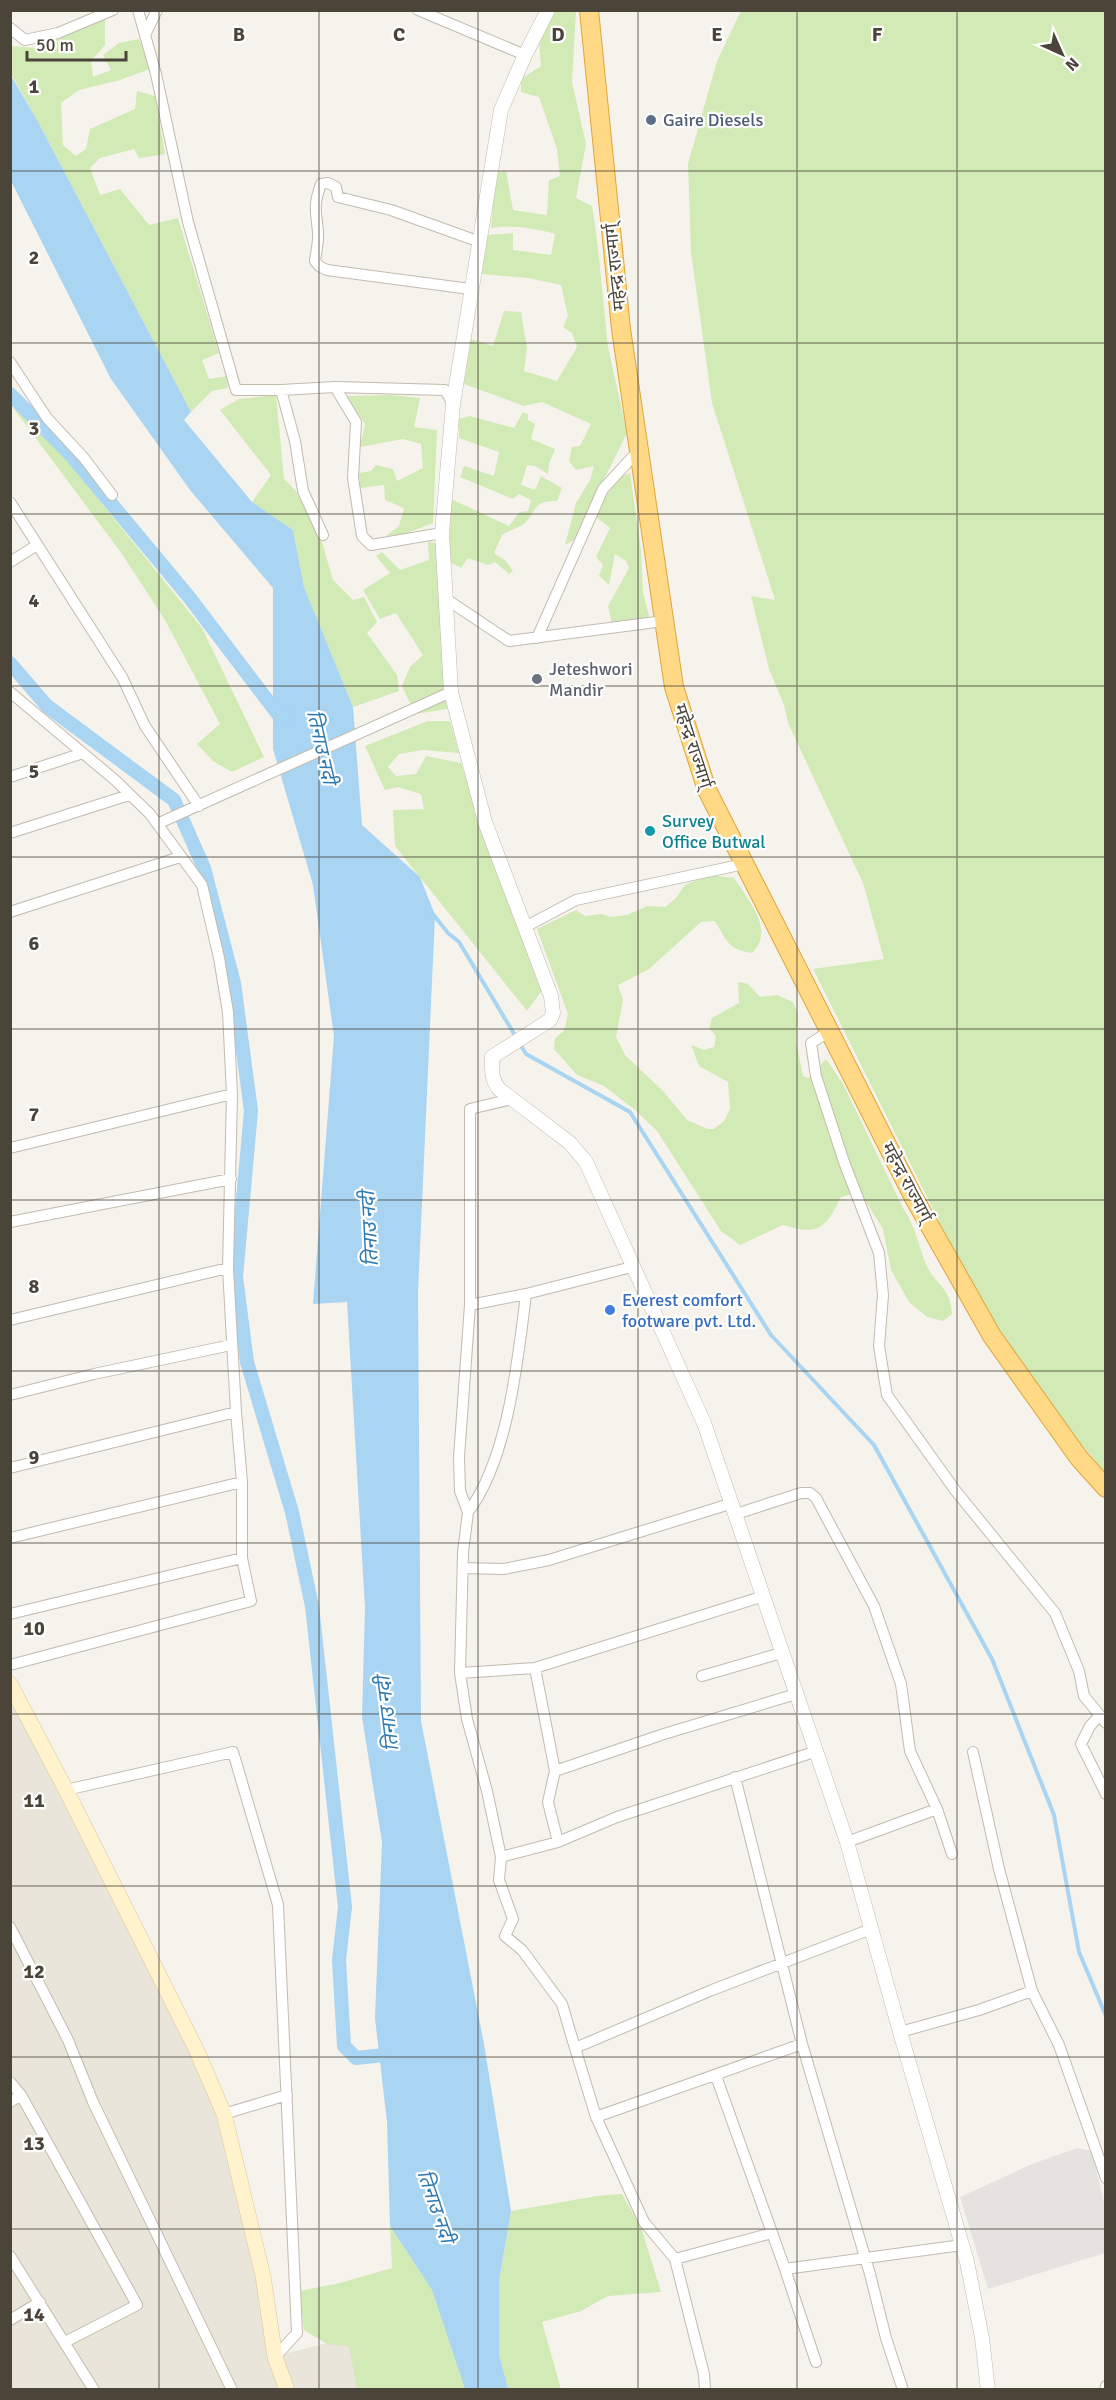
<svg xmlns="http://www.w3.org/2000/svg" width="1116" height="2400" font-family="Signika,'Noto Sans Devanagari',sans-serif">
<style>
.residential{fill:#eae5da}
.green{fill:#d2eab5}
.parking{fill:#e5e3e0}
.water{fill:#a9d4f2}
.lines{fill:none;stroke-linecap:round;stroke-linejoin:round}
.stream{stroke:#a9d4f2;stroke-width:4}
.canal{stroke:#a9d4f2;stroke-width:14}
.minor-casing{stroke:#c2bbae;stroke-width:12}
.tertiary-casing{stroke:#c2bbae;stroke-width:15}
.secondary-casing{stroke:#d6c79b;stroke-width:16}
.trunk-casing{stroke:#e0a43c;stroke-width:20}
.minor{stroke:#fff;stroke-width:10}
.tertiary{stroke:#fff;stroke-width:14}
.secondary{stroke:#fff3cd;stroke-width:15}
.trunk{stroke:#ffd985;stroke-width:18}
.grid{fill:none;stroke:#4b4439;stroke-width:1.5;stroke-opacity:0.55}
.service-dot{fill:#5c6f8a;stroke:#fff;stroke-width:2}
.worship-dot{fill:#6b7280;stroke:#fff;stroke-width:2}
.culture-dot{fill:#0f9aa8;stroke:#fff;stroke-width:2}
.shop-dot{fill:#3f7fe0;stroke:#fff;stroke-width:2}
.labels{text-anchor:middle;stroke-width:4.5;stroke-linejoin:round;paint-order:stroke}
.service-label{font-size:18px;fill:#4e5e75;stroke:#fff;text-anchor:start}
.street-label{font-size:18px;fill:#4b4439;stroke:#fff}
.worship-label{font-size:18px;fill:#5b616d;stroke:#fff;text-anchor:start}
.culture-label{font-size:18px;fill:#0d838f;stroke:#fff;text-anchor:start}
.shop-label{font-size:18px;fill:#366cbe;stroke:#fff;text-anchor:start}
.water-label{font-size:20px;font-style:italic;fill:#2e7ab2;stroke:#fff}
.grid-label{font-size:20px;text-anchor:middle;font-weight:bold;fill:#4b4439;stroke:#fff;stroke-width:4.5;stroke-linejoin:round;paint-order:stroke}
</style>
<rect width="100%" height="100%" fill="#f6f3ec"/>
<path class="residential" d="M10,1686L224,2114L276,2356L375,2331L399,2389H11Z"/>
<path class="green" d="M554,11H576L572,82L586,144L576,198L592,206L597,239L608,347L627,433L574,540L565,545L576,503L590,480L594,466L576,470L569,461L572,447L580,446L591,424L542,402L524,406L464,384L471,339L493,346L504,311L521,312L527,348L524,371L557,381L577,347L572,333L563,327L568,316L561,285L528,278L482,274L488,235L513,233V250L551,255L555,234C533,228 514,225 491,228L496,173L506,171L513,210L547,215L549,180L560,176L557,149L539,97L521,92V79L541,66L539,43Z
M741,11H1105V1473L1061,1419L975,1293L813,969L884,959L863,883L788,723L784,705L769,669L751,596L775,600L712,403L691,252L688,164L717,61Z
M105,18V45L91,61L93,77L111,70L103,55L119,43L139,39L150,69L120,80L79,90L61,103L63,145L76,156L86,149L90,129L135,109L137,91L155,96L165,154L139,158L134,149L100,158L90,168L100,195L120,189L149,225L178,218L219,353L202,360L209,379L226,376L228,388L212,391L191,412L37,120L11,74L10,46L35,48Z
M276,395L284,479L296,491L321,539L333,580L353,600L364,597L377,622L367,633L397,675L399,691L353,707L304,587L293,530L252,502L271,475L220,410L239,399Z
M391,395L420,398L414,427L437,430L433,523L402,535L386,536L399,526L404,508L385,500L384,485L360,488L359,473L371,471L376,465L393,469L397,481L423,468L421,444L403,439L360,447L365,424L347,396Z
M13,401L45,433L202,628L264,757L232,772L213,761L197,744L220,724L165,620L122,554L14,409Z
M523,412L528,414V420L535,424L531,439L555,449L549,464L548,474L535,466L527,465L521,485L535,490L541,476L562,488L557,501C532,500 538,511 524,524C518,528 508,531 502,535L494,553L506,561L513,571L509,574L495,562L488,565L468,558L461,568L447,561L450,532L451,499L509,526L520,512L528,511L531,500L519,494L513,499L460,477L464,466L494,476L499,452L459,438V419L470,416L514,428Z
M630,473L641,550L643,592L650,620L612,624L608,606L629,568L626,561L615,554L609,585L599,576L603,565L596,557L610,528L595,516L617,478Z
M428,542L437,543L447,709L415,714L402,686L410,667L423,655L396,613L380,619L363,590L390,573L376,556L382,552L400,570L429,560Z
M428,721H450L459,753L423,750L399,754L388,767L396,776L416,774L426,756L461,763L491,855L543,989L527,1011L395,846L393,810L424,809L421,794L398,787L385,790L365,746Z
M709,875L734,878C748,900 776,930 752,953C728,950 727,941 715,921L701,922L649,969L618,985L623,1000L616,1037L625,1055L663,1091L687,1120L708,1129H714L724,1121L730,1109L728,1082L699,1066L691,1045L704,1050L714,1047L716,1036L709,1028L712,1018L739,1003L738,983L740,982L748,984L760,997L777,995L793,1002L798,1014L796,1041L803,1076L808,1078C815,1075 820,1065 826,1059L843,1084L904,1210C916,1227 918,1245 926,1264C935,1286 950,1285 952,1314L943,1321L927,1317L909,1302L891,1270L883,1229L860,1192L841,1197C825,1229 819,1236 783,1225L740,1245L721,1231L657,1131L635,1110L604,1086L577,1075L554,1049L555,1038L564,1031L568,1014L537,929L576,910L585,916L602,914L610,917L627,915L647,906L665,907L676,898L685,885Z
M622,2194L642,2230L661,2292L608,2296L581,2311L542,2322L561,2389L508,2390L499,2354V2281L511,2211L597,2196Z
M390,2226L432,2290L465,2389H357L349,2346L327,2344L304,2330L300,2291L340,2283L392,2268Z"/>
<path class="parking" d="M1077,2148L1092,2151L1105,2207V2253L988,2289L960,2197L1032,2164Z"/>
<path class="water" d="M10,74L37,120L191,412L184,420L252,502L293,530L304,587L353,707L362,825L420,877L435,915L418,1292L421,1721L484,2044L511,2211L499,2281V2354L508,2389H465L432,2290L390,2226L387,2122L375,2018L382,1842L362,1717L365,1608L347,1302L313,1304L334,1036L313,885L273,749V588L190,490L111,379L11,181Z"/>
<g class="lines">
<path class="stream" d="M432,913L448,933L459,942L516,1037
M520,1044L526,1054L630,1112L771,1335L874,1445L992,1659L1054,1815L1079,1952L1106,2016"/>
<path class="canal" d="M10,394L70,454L189,597L277,713L287,718
M10,663L47,706L174,800L204,868L234,983L251,1111L236,1277L247,1362L292,1512L312,1606L345,1907L339,1960L344,2046L356,2058L385,2055"/>
<g class="minor-casing">
<path id="minor" d="M138,10L156,74L188,222L236,390H281L335,387L356,422L353,478L362,536L371,545L442,533
M418,10L525,55
M10,28L25,40L58,33L113,10
M145,35L157,10
M470,289L327,270L319,266L315,261C316,252 319,241 318,232C316,210 313,206 321,184L328,183L336,187L338,197L391,210L480,242
M10,362L47,418L84,458L112,495
M335,387L445,390L453,404
M281,390L295,441L303,491L323,535
M10,502L122,677L145,726L199,806
M10,562L37,545
M446,599L509,641L664,621
M537,638L603,489L639,450
M10,692L115,780L150,814L202,885L219,958L228,1012L232,1094L228,1268L236,1412L242,1482V1558L251,1601L10,1665
M10,777L83,753
M157,824L451,692
M10,833L129,795
M10,912L180,857
M525,927L576,900L744,864
M830,1031L811,1043L816,1076L844,1162L879,1253L883,1295L879,1346L887,1395L955,1490L1055,1613L1079,1671L1084,1696L1106,1723
M512,1099L470,1109V1305L459,1457L460,1491L468,1512L463,1552L460,1673L467,1719L487,1791L501,1857L499,1880L513,1919L505,1936L522,1950L562,2004L575,2048
M10,1148L232,1094
M10,1222L231,1179
M470,1305L526,1294L632,1267
M10,1320L228,1268
M10,1395L94,1374L231,1345
M10,1468L236,1412
M468,1512C508,1460 518,1359 526,1294
M736,1514L801,1493H810L816,1498L874,1606L901,1684L910,1751L937,1809L952,1854
M10,1538L242,1482
M463,1568L504,1569L549,1560L733,1503
M10,1614L242,1558
M535,1668L555,1771L548,1802L558,1842
M460,1673L535,1668L764,1596
M702,1676L781,1653
M1099,1716L1090,1726L1081,1744L1106,1794
M973,1752L999,1869L1032,1991L1059,2045L1106,2178
M555,1771L664,1734L796,1694
M735,1777L802,2044L870,2274L886,2338L903,2390
M66,1790L233,1752L278,1905L297,2333L275,2357
M847,1842L937,1809
M501,1857L558,1842L617,1817L817,1751
M10,1927L68,2040L93,2102L232,2390
M900,2032L979,2010L1032,1991
M716,2076L785,2269L816,2362
M10,2082L21,2095
M10,2102L21,2095L137,2305L65,2342
M224,2114L287,2095
M596,2117L802,2044
M10,2256L94,2390
M675,2259L772,2233
M785,2269L962,2245
M10,2320L40,2302
M705,2390L704,2374L675,2259L644,2222L596,2117L575,2048L712,1990L871,1929
M1105,2390L1106,2386"/>
</g>
<g class="tertiary-casing">
<path id="tertiary" d="M548,10L525,55L501,110L453,404L442,533L451,692L485,822L551,996L553,1013L550,1020L492,1057C492,1070 491,1079 499,1089L570,1143L586,1162L704,1423L847,1842L900,2032L967,2262L982,2338L988,2390"/>
</g>
<g class="secondary-casing">
<path id="secondary" d="M10,1684L66,1790L196,2049L224,2114L263,2276L275,2357L287,2390"/>
</g>
<g class="trunk-casing">
<path id="trunk" d="M589,10L621,329L674,687L707,790L914,1198L992,1336L1079,1458L1106,1488"/>
</g>
<use href="#minor" class="minor"/>
<use href="#tertiary" class="tertiary"/>
<use href="#secondary" class="secondary"/>
<use href="#trunk" class="trunk"/>
</g>
<path class="grid" d="M159,10V2390M319,10V2390M478,10V2390M638,10V2390M797,10V2390M957,10V2390M10,171H1106M10,343H1106M10,514H1106M10,686H1106M10,857H1106M10,1029H1106M10,1200H1106M10,1371H1106M10,1543H1106M10,1714H1106M10,1886H1106M10,2057H1106M10,2229H1106"/>
<circle class="service-dot" cx="651" cy="120" r="6"/>
<circle class="worship-dot" cx="537" cy="679" r="6"/>
<circle class="culture-dot" cx="650" cy="831" r="6"/>
<circle class="shop-dot" cx="610" cy="1310" r="6"/>
<g class="labels">
<g class="service-label">
<text x="663" y="126">Gaire Diesels</text>
</g>
<g class="street-label">
<text transform="translate(615 267) rotate(-96)" y="6">महेन्द्र राज्मार्ग्</text>
<text transform="translate(693 746) rotate(72)" y="6">महेन्द्र राज्मार्ग्</text>
<text transform="translate(907 1182) rotate(62)" y="6">महेन्द्र राज्मार्ग्</text>
</g>
<g class="worship-label">
<text x="549" y="675">Jeteshwori<tspan x="549" dy="21">Mandir</tspan></text>
</g>
<g class="culture-label">
<text x="662" y="827">Survey<tspan x="662" dy="21">Office Butwal</tspan></text>
</g>
<g class="shop-label">
<text x="622" y="1306">Everest comfort<tspan x="622" dy="21">footware pvt. Ltd.</tspan></text>
</g>
<g class="water-label">
<text transform="translate(322 747) rotate(77)" y="7">तिनाउ नदी</text>
<text transform="translate(369 1229) rotate(-93)" y="7">तिनाउ नदी</text>
<text transform="translate(387 1714) rotate(-97)" y="7">तिनाउ नदी</text>
<text transform="translate(436 2206) rotate(71)" y="7">तिनाउ नदी</text>
</g>
</g>
<g class="grid-label">
<text x="239" y="41">B</text>
<text x="399" y="41">C</text>
<text x="558" y="41">D</text>
<text x="717" y="41">E</text>
<text x="877" y="41">F</text>
<text x="34" y="93">1</text>
<text x="34" y="264">2</text>
<text x="34" y="435">3</text>
<text x="34" y="607">4</text>
<text x="34" y="778">5</text>
<text x="34" y="950">6</text>
<text x="34" y="1121">7</text>
<text x="34" y="1293">8</text>
<text x="34" y="1464">9</text>
<text x="34" y="1635">10</text>
<text x="34" y="1807">11</text>
<text x="34" y="1978">12</text>
<text x="34" y="2150">13</text>
<text x="34" y="2321">14</text>
</g>
<rect width="1116" height="2400" fill="none" stroke="#4b4439" stroke-width="24"/>
<g transform="translate(1062 54) rotate(135)" stroke="#ffffff" stroke-width="4.5" paint-order="stroke">
<path d="M0-4.5L10 22L0 15L-10 22Z" fill="#4b4439"/>
<text y="-9" font-size="16" font-weight="bold" text-anchor="middle" fill="#4b4439">N</text>
</g>
<path d="M27 51v9h99v-9" fill="none" stroke="#4b4439" stroke-width="3"/>
<text x="36" y="51" font-size="18" fill="#4b4439" stroke="#ffffff" stroke-width="4.5" paint-order="stroke">50 m</text>
</svg>
